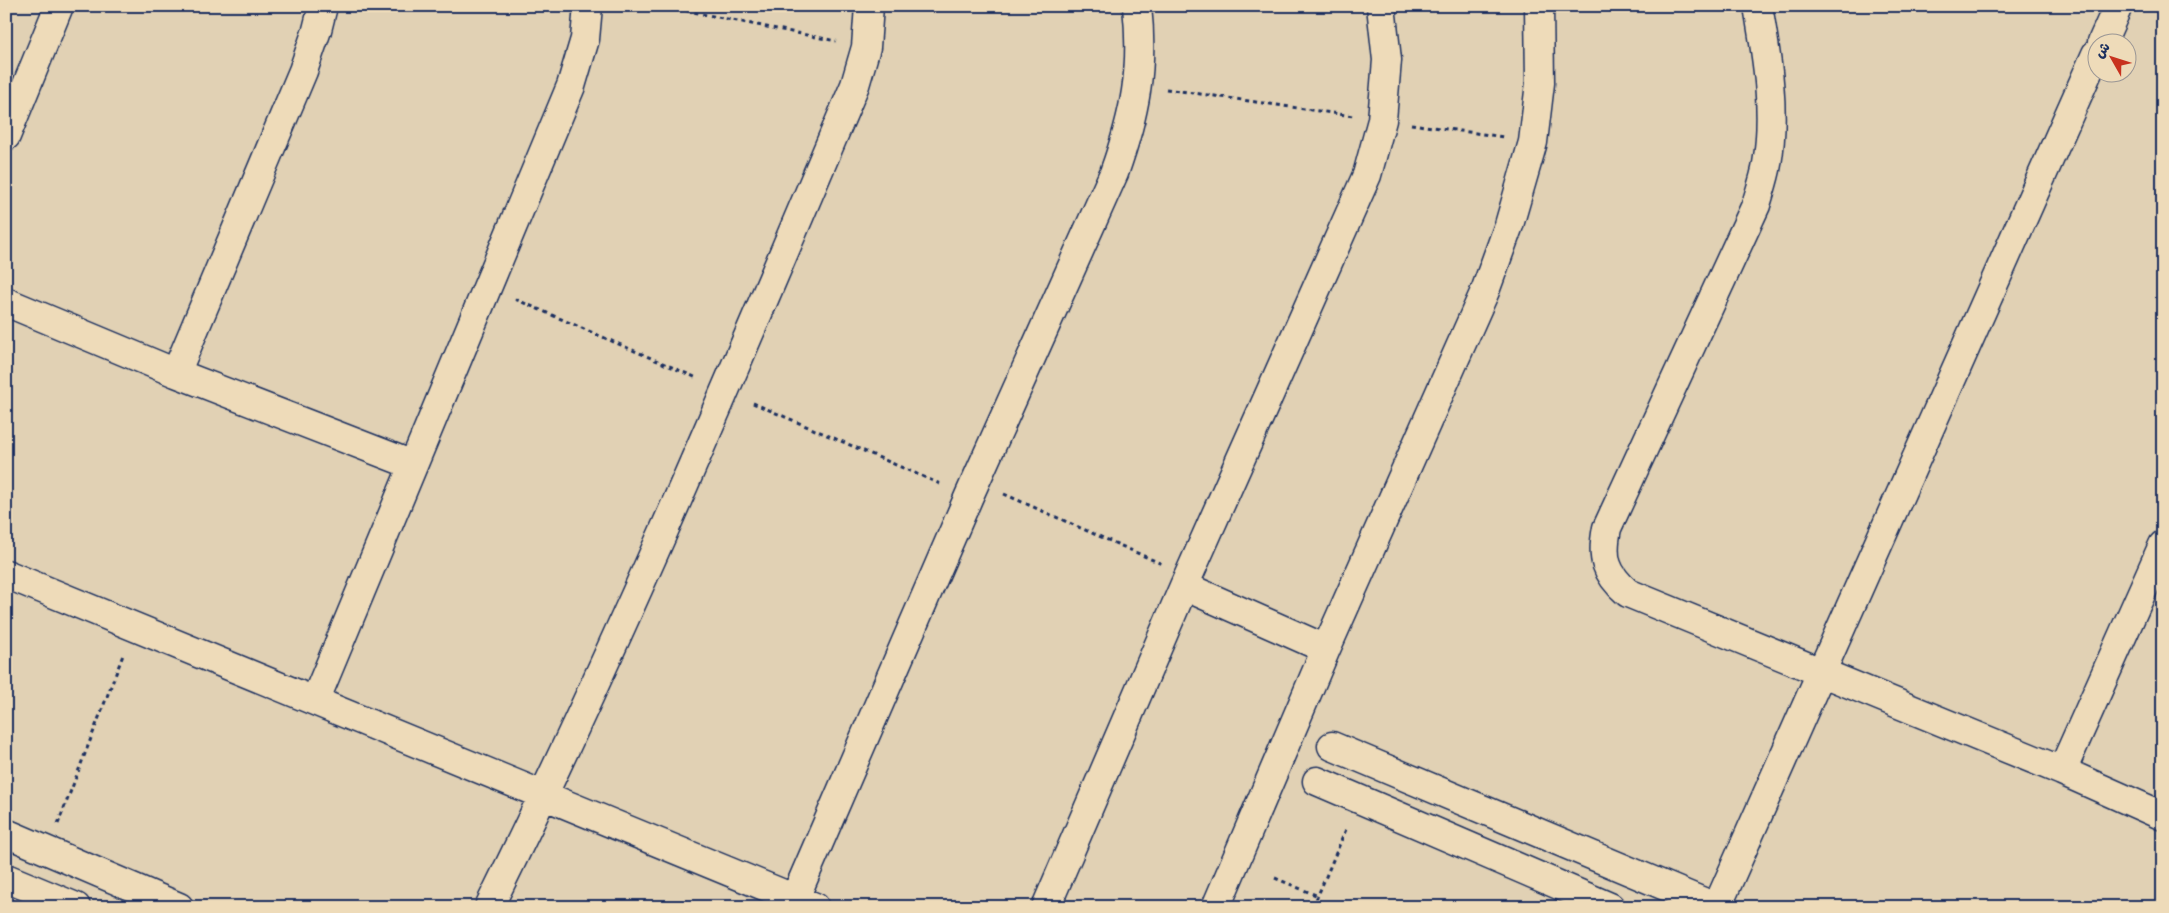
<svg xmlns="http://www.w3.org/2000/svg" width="2169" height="913" font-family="'Architects Daughter','Playpen Sans Arabic',sans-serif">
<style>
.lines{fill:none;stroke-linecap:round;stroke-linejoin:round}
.minor-casing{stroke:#1b2f5e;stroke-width:31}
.path{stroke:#1b2f5e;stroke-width:3;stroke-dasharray:4 4;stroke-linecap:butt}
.minor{stroke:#eedbb9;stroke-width:28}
</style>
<rect width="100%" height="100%" fill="#e1d1b4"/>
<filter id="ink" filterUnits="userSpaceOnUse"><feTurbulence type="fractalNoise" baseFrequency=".02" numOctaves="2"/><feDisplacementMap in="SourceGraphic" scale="10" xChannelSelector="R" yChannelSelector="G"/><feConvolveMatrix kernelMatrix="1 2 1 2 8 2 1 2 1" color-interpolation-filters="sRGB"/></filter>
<g filter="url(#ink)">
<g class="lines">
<g class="minor-casing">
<path id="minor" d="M1758,6C1767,58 1776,111 1767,164C1765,177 1760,191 1756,205L1607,528C1601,558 1605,573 1628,593L2062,771L2163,816
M2102,42L2118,6
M6,136L59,6
M6,302L176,373L413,465
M176,373L303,71L317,30L323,6
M6,574L815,907
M1184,586L1326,649
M315,701L571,86L585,39L588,6
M1332,746L1715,907
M2062,771L2163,545
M1317,781L1610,907
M6,833L179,907
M6,878L76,907
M795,898L969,496L1114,173C1135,114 1144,69 1137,6
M489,907C622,638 738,361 855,85L866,47L869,6
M1046,907L1184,586L1367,175L1382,120L1387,60L1381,6
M1216,907L1326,649L1485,291L1509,225L1533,142L1540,83L1539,6
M1717,907L2096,54"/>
</g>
<path class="path" d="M663,6L836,41
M1166,89L1353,116
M1411,124L1504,137
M515,299L697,378
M753,403L940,484
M1004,494L1162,564
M58,824L123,655
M1275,878L1318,896
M1313,907L1347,827"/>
<use href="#minor" class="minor"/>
</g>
</g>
<rect width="2169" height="913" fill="none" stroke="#eedbb9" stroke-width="25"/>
<rect x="12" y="12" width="2144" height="888" fill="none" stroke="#1b2f5e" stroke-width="2" filter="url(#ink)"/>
<g transform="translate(2112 58) rotate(309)"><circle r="24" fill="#eedbb9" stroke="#9a9695"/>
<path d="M0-4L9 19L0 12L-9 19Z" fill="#c8321e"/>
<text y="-8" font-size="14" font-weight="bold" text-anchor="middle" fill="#1b2f5e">ش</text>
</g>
</svg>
